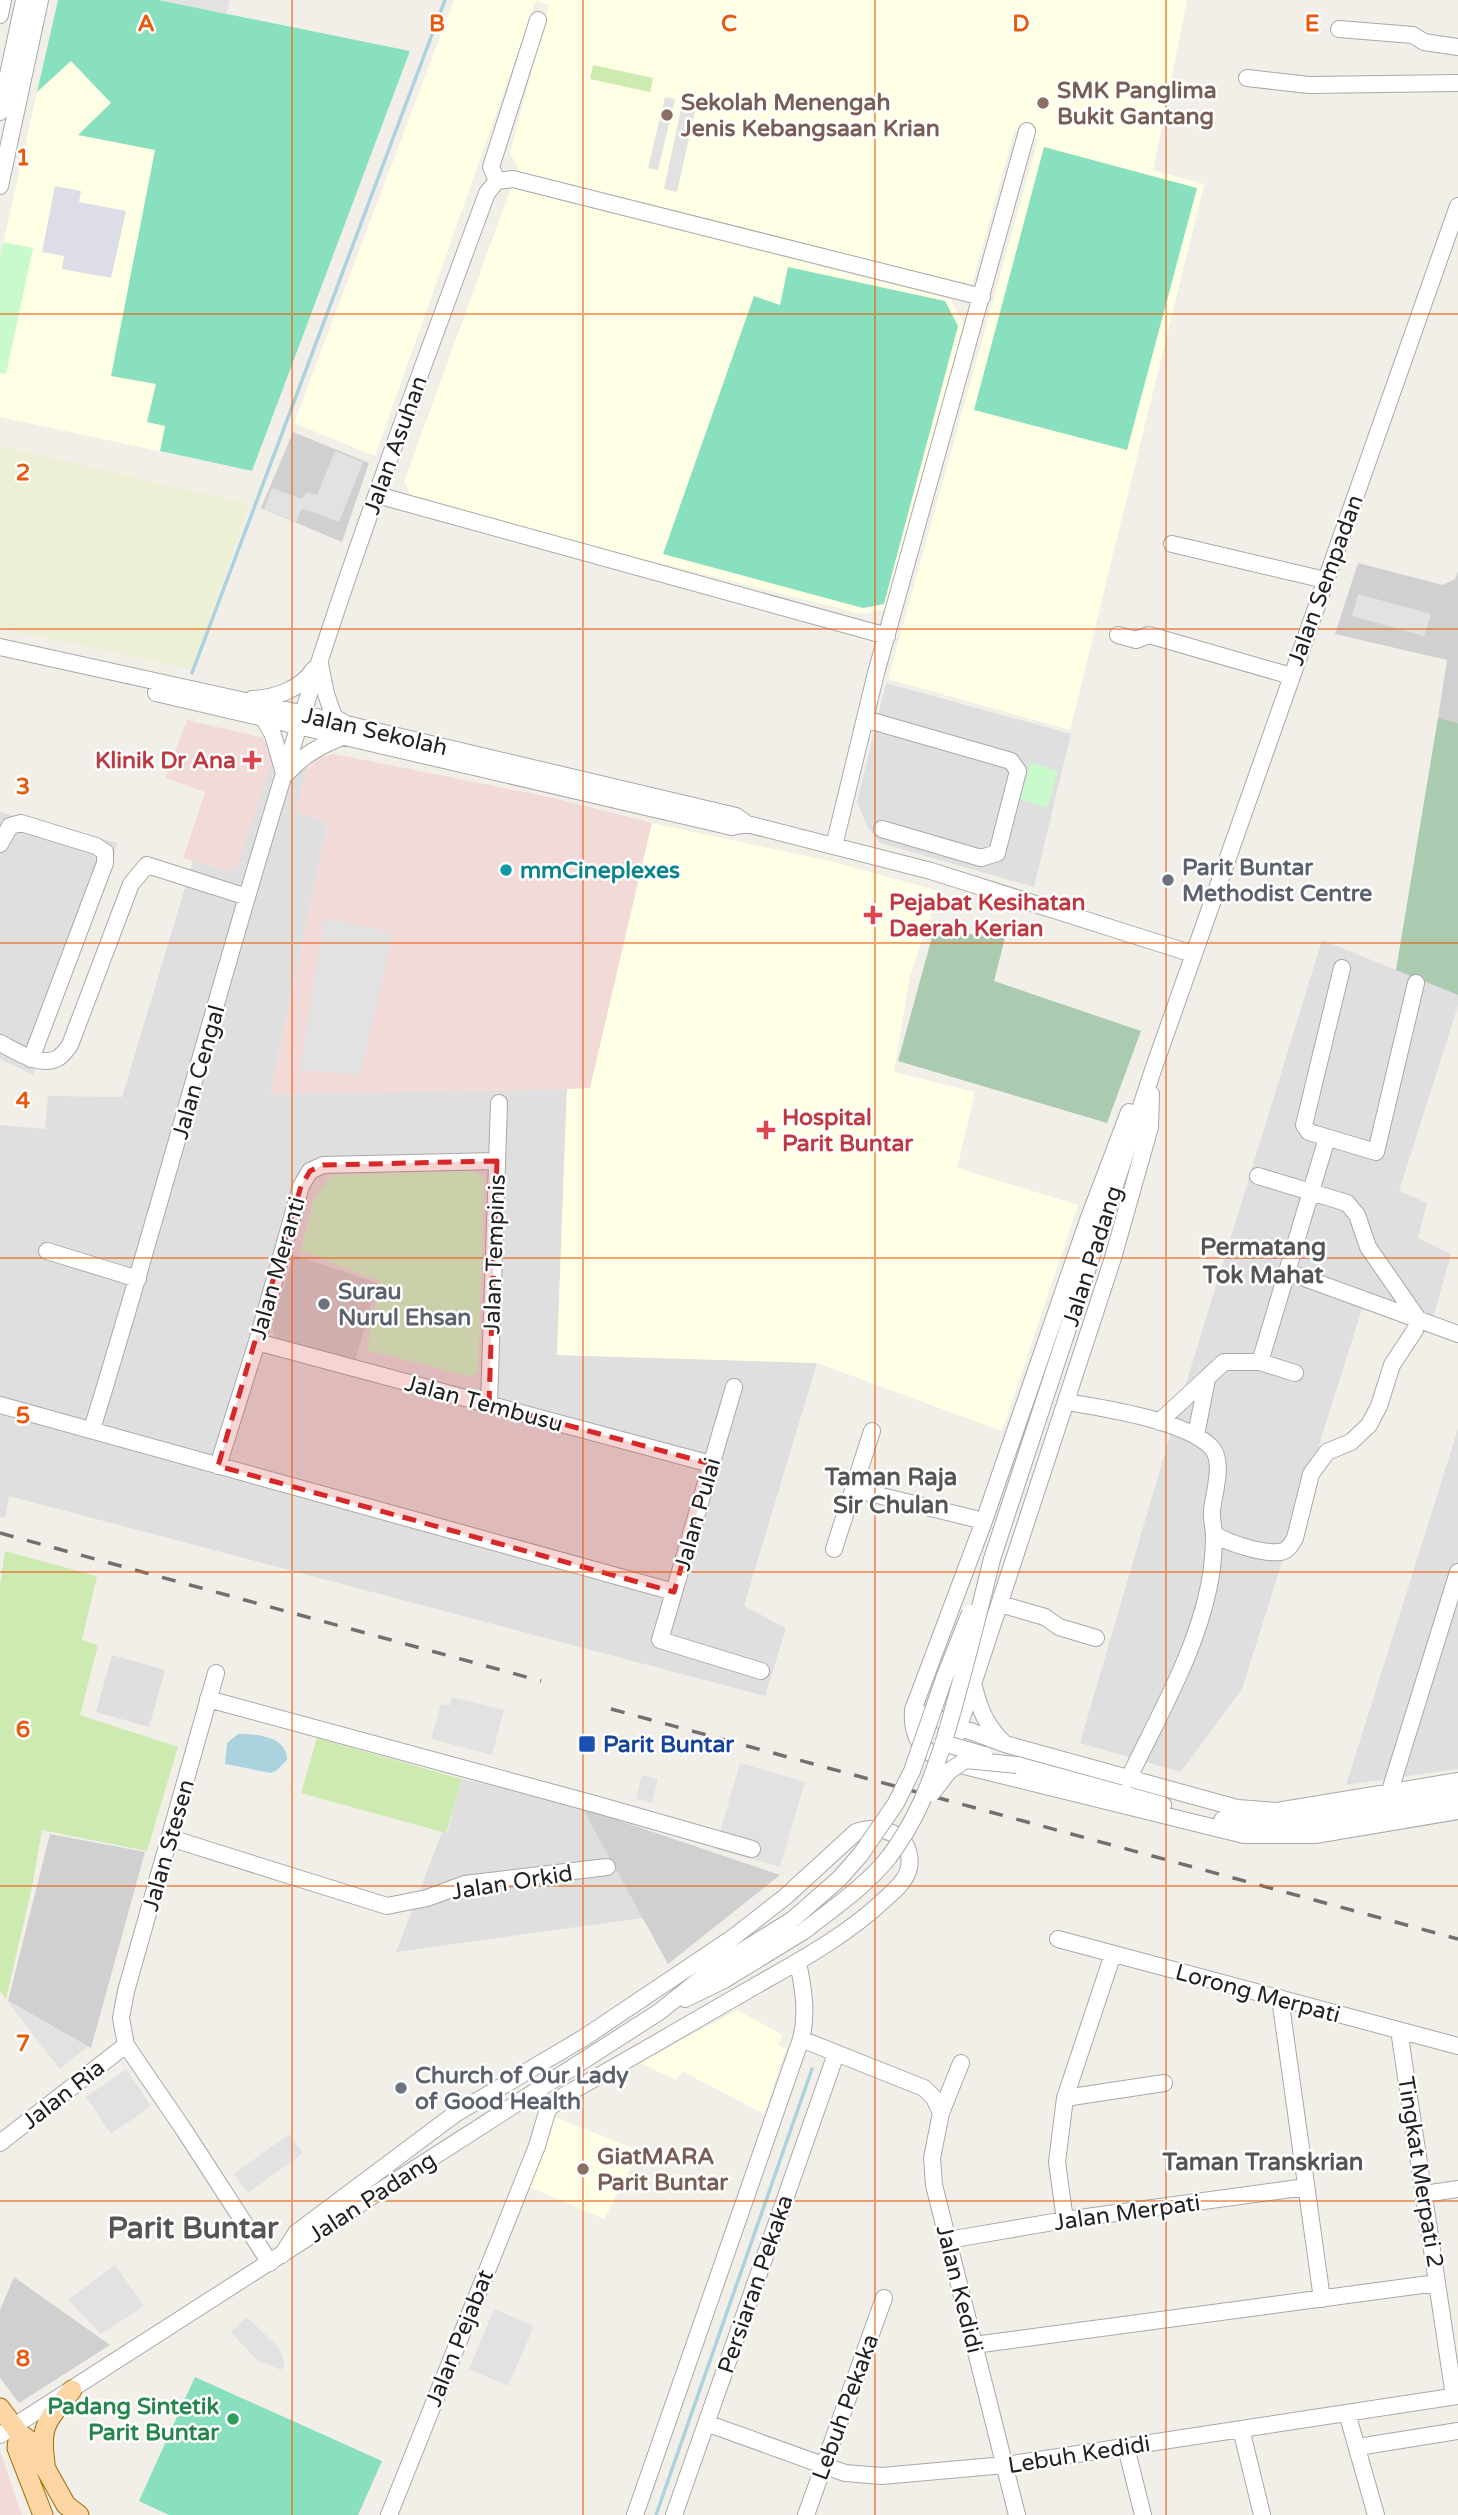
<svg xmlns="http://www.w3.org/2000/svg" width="1458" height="2515" font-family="'Varela Round',sans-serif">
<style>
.residential{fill:#e0dfdf}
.commercial{fill:#f2dad9}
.education{fill:#ffffe5}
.religious{fill:#d0d0d0}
.farmland{fill:#eef0d5}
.grass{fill:#cdebb0}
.cemetery{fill:#aacbaf}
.park{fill:#c8facc}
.pitch{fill:#88e0be}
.parking{fill:#e2e2e2}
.plaza{fill:#dddde8}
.water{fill:#aad3df}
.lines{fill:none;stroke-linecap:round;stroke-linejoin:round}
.stream{stroke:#aad3df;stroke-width:3.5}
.minor-casing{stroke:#a9a9a9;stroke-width:18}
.major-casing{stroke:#a06b00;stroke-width:21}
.minor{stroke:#fff;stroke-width:16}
.major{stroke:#fcd6a4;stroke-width:19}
.rail{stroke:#707070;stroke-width:3.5;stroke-dasharray:14 14;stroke-linecap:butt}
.minor-bridge-casing{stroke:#a9a9a9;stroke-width:18;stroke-linecap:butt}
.minor-bridge{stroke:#fff;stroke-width:16}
.marked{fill:#d62828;fill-opacity:0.2;stroke:#d62828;stroke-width:5;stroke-dasharray:14 9;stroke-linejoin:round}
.grid{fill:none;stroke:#e8590c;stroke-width:2;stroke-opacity:0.55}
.education-dot{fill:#8d6e63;stroke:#fff;stroke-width:2.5}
.health-dot{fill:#e0444e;stroke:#fff;stroke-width:2.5}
.culture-dot{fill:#0f9aa8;stroke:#fff;stroke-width:2.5}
.worship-dot{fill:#6b7280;stroke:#fff;stroke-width:2.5}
.transit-dot{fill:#1a4fb4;stroke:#fff;stroke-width:2.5}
.leisure-dot{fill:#2e9e5b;stroke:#fff;stroke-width:2.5}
.labels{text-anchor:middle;stroke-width:5;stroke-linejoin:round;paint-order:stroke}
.education-label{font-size:23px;font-weight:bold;fill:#785e54;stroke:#fff;text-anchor:start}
.street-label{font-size:23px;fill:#222;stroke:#fff}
.health-label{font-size:23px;font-weight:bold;fill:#be3a42;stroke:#fff;text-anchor:start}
.worship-label{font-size:23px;font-weight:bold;fill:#5b616d;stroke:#fff;text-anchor:start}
.culture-label{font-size:23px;font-weight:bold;fill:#0d838f;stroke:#fff;text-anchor:start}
.transit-label{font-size:23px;font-weight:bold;fill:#164399;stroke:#fff;text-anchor:start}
.leisure-label{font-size:23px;font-weight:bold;fill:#27864d;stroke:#fff;text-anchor:end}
.neighbourhood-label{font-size:24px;font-weight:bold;fill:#555;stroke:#fff}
.district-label{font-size:30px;font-weight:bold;fill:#555;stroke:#fff}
.grid-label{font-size:23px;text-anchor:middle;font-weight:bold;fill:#e8590c;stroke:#fff;stroke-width:5;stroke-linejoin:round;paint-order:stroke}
</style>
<rect width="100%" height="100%" fill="#f2efe9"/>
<path class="residential" d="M886,683L1071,734L1034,887L880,843L867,826L857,802Z
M273,758L308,768L295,812L328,822L270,1094L567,1089L557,1355L817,1363L744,1606L786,1628L765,1696L9,1496L5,1518L0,1517V1125L45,1129L48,1096L122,1097L193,861L227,871Z
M0,812L118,843L33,1075L0,1059Z
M1322,940L1458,995V1006L1399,1191L1427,1203L1418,1238L1451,1254L1433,1318L1408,1323L1362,1309L1242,1689L1181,1772L1080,1743L1168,1442Z
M1458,1429V1769L1346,1785Z
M112,1655L165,1670L149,1727L96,1712Z
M462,1779L582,1808L643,1918L396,1952L442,1832L447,1833Z"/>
<path class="commercial" d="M187,720L263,738L273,758L237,867L227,871L183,858L205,792L165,778Z
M334,754L554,798L652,823L590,1089L270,1094L328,822L295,812L308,768L320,757Z
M0,2451L22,2515H0Z"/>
<path class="education" d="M58,0H230L228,14L410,51L252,471L0,417V257Z
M454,0H1187L1153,170L1204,184L1070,730L888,679L1038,139L1015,129L972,284L780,240L520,172L510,153L549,5L536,1L375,456L294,423Z
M511,188L950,299L965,325L887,609L862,614L414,501L404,482Z
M652,823L834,862L939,891L910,976L894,1072L975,1092L957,1168L1078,1205L1002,1431L817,1363L557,1355L567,1089L590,1088Z
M737,2010L783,2035L778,2045L786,2049L764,2114L682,2071L676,2080L640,2063Z
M555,2117L640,2151L604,2219L529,2187Z"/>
<path class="religious" d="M293,432L369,463L342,542L261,508Z
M1358,563L1443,585L1455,579L1458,571V723L1438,718L1447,660L1335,634Z
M294,1255L377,1283L355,1362L275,1338L271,1325Z
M582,1808L780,1875L668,1964Z
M50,1834L145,1852L91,2048L8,2001Z
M14,2277L110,2345L19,2403L0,2378V2310Z"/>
<path class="farmland" d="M0,446L249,504L192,669L0,628Z"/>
<path class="grass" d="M593,65L653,78L650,92L590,79Z
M5,1551L97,1576L82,1640L98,1645L80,1715L178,1747L147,1851L42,1830L32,1887L6,1999L0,1991V1585Z
M317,1738L462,1779L446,1833L301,1793Z"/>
<path class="cemetery" d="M1438,718L1458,723V995L1396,970Z
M934,930L1005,938L994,981L1141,1031L1107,1123L898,1061Z"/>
<path class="park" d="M3,242L33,248L6,374L0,373V257Z
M1031,763L1058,771L1047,808L1020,799Z
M474,1171L484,1178L478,1372L469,1376L367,1350L380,1281L301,1251L314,1199L331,1175Z"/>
<path class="pitch" d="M58,0H159L410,51L252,471L160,451L165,426L147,422L156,384L111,376L155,150L78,135L111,103L71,61L37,92Z
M1044,147L1197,188L1127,450L974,410Z
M788,267L945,301L958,326L884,604L863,608L663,554L754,296L780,305Z
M195,2377L382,2461L358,2515H169L139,2501Z"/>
<path class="parking" d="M160,0H230L227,14Z
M665,97L675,99L658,170L648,168Z
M683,99L697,102L677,192L664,189Z
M335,451L363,462L339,522L304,509L301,510L296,522L264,509L272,488L301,499L307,492L317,495Z
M1358,594L1431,614L1424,636L1352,616Z
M324,918L393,933L360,1075L300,1070Z
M452,1697L504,1710L492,1755L431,1739L441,1704L449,1706Z
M740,1763L805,1782L780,1867L715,1849Z
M642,1775L658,1779L652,1803L636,1799Z
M8,2002L88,2046L60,2069Z
M126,2069L151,2106L111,2134L86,2097Z
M289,2134L303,2153L248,2193L234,2174Z
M115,2265L144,2306L101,2334L68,2300Z
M494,2309L534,2326L508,2386L469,2369Z
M247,2317L280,2349L285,2364L281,2370L257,2360L231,2332Z"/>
<path class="plaza" d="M55,186L81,191L79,202L126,211L111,278L62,269L64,256L42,252Z"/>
<path class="water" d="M238,1734C257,1734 287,1736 287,1760L277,1770L271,1773L225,1764L227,1743Z"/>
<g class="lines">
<path class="stream" d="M192,673L445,0
M656,2515L812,2069"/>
<g class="minor-casing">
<path id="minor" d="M0,15L3,0
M1339,29L1413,35L1424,42L1458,47
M1247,78L1309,85L1458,83
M0,112L24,0
M497,181L513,179L982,297
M497,181L491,167L538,20
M0,186L40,0
M377,495L887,636
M1172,544L1325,580
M1118,635L1136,640L1149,635L1291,676
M0,647L304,714L736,816L747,824L931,871L1193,954
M320,664L326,694L334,717L346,724
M156,693L732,827L747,824
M252,699C276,698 301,689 314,669
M263,717L273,735L284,773
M865,719L1011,761L1018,771L997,853L981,858L882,829
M286,774C303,755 321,745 345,736
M0,844L10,826L21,823L96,846L105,852V863L31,1059
M834,846L876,673L1027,131
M1342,968L1304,1125L1309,1132L1376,1152L1416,983
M0,1043C16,1051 40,1068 58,1058C63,1055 67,1049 70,1045L131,884L147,865L247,897
M1129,1112L1088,1220L984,1521L913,1710C911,1738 922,1752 948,1762L1244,1835H1315L1458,1811
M47,1251L138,1279
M1288,1272L1458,1334
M257,1342L711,1464
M1260,1362L1327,1138
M734,1387L660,1640L761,1671
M1067,1402C1104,1408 1187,1421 1212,1448C1224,1462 1214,1493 1212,1510C1211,1519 1214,1527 1214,1536C1214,1547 1213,1558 1212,1568C1202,1643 1160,1712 1128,1780
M489,1404L499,1103
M0,1405L674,1592
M1159,1422L1224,1362H1260L1295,1373
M92,1429C171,1174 237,914 320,660C371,503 430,348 487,193L497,181
M1196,1435L1207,1379
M218,1466L257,1342L301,1186L310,1171L323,1165L497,1161
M853,1489L984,1521
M1214,1534C1228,1543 1262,1554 1279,1552C1287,1552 1291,1545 1295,1538L1311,1474L1327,1452L1351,1442L1369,1425L1379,1406L1392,1365L1415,1330L1418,1319L1368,1247L1357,1215L1347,1203L1258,1176
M834,1549L872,1431
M992,1559L1153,1070L1458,206
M1000,1604L1045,1617L1059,1627L1096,1638
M216,1673L126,1991L121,2018L126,2045L184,2130L270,2263
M974,1687C980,1710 986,1725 1003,1742
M208,1699L598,1805L752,1849
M919,1712L1005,1744L1237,1808L1277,1811L1458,1781
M949,1757L1113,1258L1150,1127L1151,1094
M1017,1765L1163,1805
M1389,1794L1458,1572
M1222,1820C1254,1827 1287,1823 1319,1819C1366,1813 1412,1805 1458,1796
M170,1838L387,1906L427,1898L465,1884L607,1867
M1058,1939L1458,2046
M1280,1998L1322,2299
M685,1999L724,1980L804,1931
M1399,2030L1454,2396
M801,2039L924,2088L934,2098L941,2113
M961,2063L941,2113L932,2158L934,2185L1017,2515
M1065,2098L1164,2083
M0,2143L126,2045
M1424,2194L1458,2189
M1065,2220L1057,2162L1065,2098L1113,1954
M948,2240L1065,2220L1306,2187
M282,2255L296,2233L455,2114L585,2037L731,1939L785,1897L856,1832C869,1828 879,1827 892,1833C911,1842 915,1866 902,1882C897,1889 889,1895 883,1901C843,1938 797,1962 750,1989C689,2024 628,2060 565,2095L548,2109L537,2146L389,2515
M974,2345L1437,2283
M1347,2413L1376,2515
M706,2423L845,2473L882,2476L1005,2465L1458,2396
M1241,2429L1262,2515
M0,2435L659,2012L713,1969L792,1920
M1126,2447L1143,2515
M1358,2447L1458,2431
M635,2515L801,2039C808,2012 803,1988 798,1962
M674,2515L836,2054
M806,2515L884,2298"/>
</g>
<g class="major-casing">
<path id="major" d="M0,2408L19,2433L30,2441L66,2505L79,2515
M19,2433L17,2448L43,2515
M45,2463C39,2423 49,2419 72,2390"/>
</g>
<use href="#minor" class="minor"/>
<use href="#major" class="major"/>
<path class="rail" d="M0,1533L541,1681
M611,1709L1458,1939"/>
<g class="minor-bridge-casing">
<path id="minor-bridge" d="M943,1743L984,1755
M932,1793L949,1771L966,1760L1017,1765
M792,1920L839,1879L861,1854L896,1803L912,1771L945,1676L970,1613
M804,1931C833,1908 866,1886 889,1857C917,1820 930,1784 944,1741C962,1681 977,1620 992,1559"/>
</g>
<use href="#minor-bridge" class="minor-bridge"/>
</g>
<path class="marked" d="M497,1161L489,1404L711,1464L674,1592L218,1466L301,1186L310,1171L323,1165Z"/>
<path class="grid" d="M292,0V2515M583,0V2515M875,0V2515M1166,0V2515M0,314H1458M0,629H1458M0,943H1458M0,1258H1458M0,1572H1458M0,1886H1458M0,2201H1458"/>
<g class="education-dot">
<circle cx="1043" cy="103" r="7"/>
<circle cx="667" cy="115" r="7"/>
<circle cx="583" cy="2169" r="7"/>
</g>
<g class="health-dot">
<path d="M248.5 749.5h7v7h7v7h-7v7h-7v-7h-7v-7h7z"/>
<path d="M869.5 904.5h7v7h7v7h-7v7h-7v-7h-7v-7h7z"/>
<path d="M762.5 1119.5h7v7h7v7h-7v7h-7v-7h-7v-7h7z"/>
</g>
<circle class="culture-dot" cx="506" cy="870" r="7"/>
<g class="worship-dot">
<circle cx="1168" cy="880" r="7"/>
<circle cx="324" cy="1304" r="7"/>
<circle cx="401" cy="2088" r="7"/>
</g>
<rect class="transit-dot" x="578" y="1735" width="18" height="18" rx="3.5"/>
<circle class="leisure-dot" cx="233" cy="2419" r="7"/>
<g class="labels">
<g class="education-label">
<text x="1057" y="98">SMK Panglima<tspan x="1057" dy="26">Bukit Gantang</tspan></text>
<text x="681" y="110">Sekolah Menengah<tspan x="681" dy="26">Jenis Kebangsaan Krian</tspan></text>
<text x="597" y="2164">GiatMARA<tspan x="597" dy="26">Parit Buntar</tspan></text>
</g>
<g class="street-label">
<text transform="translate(395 445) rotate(-70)" y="8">Jalan Asuhan</text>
<text transform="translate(1325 580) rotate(-70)" y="8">Jalan Sempadan</text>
<text transform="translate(375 731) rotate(13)" y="8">Jalan Sekolah</text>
<text transform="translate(198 1072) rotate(-74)" y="8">Jalan Cengal</text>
<text transform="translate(494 1254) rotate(-88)" y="8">Jalan Tempinis</text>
<text transform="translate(1092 1256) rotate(-72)" y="8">Jalan Padang</text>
<text transform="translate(277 1268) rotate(-74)" y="8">Jalan Meranti</text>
<text transform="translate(484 1403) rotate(15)" y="8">Jalan Tembusu</text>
<text transform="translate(697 1514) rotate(-74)" y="8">Jalan Pulai</text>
<text transform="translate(168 1845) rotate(-74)" y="8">Jalan Stesen</text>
<text transform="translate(512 1882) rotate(-9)" y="8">Jalan Orkid</text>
<text transform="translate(1258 1993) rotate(15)" y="8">Lorong Merpati</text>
<text transform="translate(63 2094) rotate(-38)" y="8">Jalan Ria</text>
<text transform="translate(1421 2172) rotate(81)" y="8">Tingkat Merpati 2</text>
<text transform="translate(372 2197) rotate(-33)" y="8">Jalan Padang</text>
<text transform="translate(1127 2212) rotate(-8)" y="8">Jalan Merpati</text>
<text transform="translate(755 2284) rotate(-71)" y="8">Persiaran Pekaka</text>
<text transform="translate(960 2289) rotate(76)" y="8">Jalan Kedidi</text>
<text transform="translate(459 2338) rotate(-68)" y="8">Jalan Pejabat</text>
<text transform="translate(845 2407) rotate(-70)" y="8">Lebuh Pekaka</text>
<text transform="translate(1079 2454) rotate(-9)" y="8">Lebuh Kedidi</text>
</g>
<g class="health-label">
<text x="236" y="768" text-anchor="end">Klinik Dr Ana</text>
<text x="889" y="910">Pejabat Kesihatan<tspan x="889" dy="26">Daerah Kerian</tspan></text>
<text x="782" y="1125">Hospital<tspan x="782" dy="26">Parit Buntar</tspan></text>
</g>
<g class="worship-label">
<text x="1182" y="875">Parit Buntar<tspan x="1182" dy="26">Methodist Centre</tspan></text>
<text x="338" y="1299">Surau<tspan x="338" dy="26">Nurul Ehsan</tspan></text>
<text x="415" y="2083">Church of Our Lady<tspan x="415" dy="26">of Good Health</tspan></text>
</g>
<g class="culture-label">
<text x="520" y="878">mmCineplexes</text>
</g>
<g class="transit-label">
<text x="603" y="1752">Parit Buntar</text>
</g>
<g class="leisure-label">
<text x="219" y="2414">Padang Sintetik<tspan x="219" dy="26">Parit Buntar</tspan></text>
</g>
<g class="neighbourhood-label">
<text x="1263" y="1255">Permatang<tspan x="1263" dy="28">Tok Mahat</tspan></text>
<text x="891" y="1485">Taman Raja<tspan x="891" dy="28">Sir Chulan</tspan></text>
<text x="1263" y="2170">Taman Transkrian</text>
</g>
<g class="district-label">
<text x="193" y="2238">Parit Buntar</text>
</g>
</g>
<g class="grid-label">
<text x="146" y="31">A</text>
<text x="437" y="31">B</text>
<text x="729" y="31">C</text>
<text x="1021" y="31">D</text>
<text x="1312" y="31">E</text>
<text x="23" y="165">1</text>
<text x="23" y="480">2</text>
<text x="23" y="794">3</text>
<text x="23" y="1108">4</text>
<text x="23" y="1423">5</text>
<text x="23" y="1737">6</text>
<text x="23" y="2051">7</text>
<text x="23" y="2366">8</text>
</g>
</svg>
